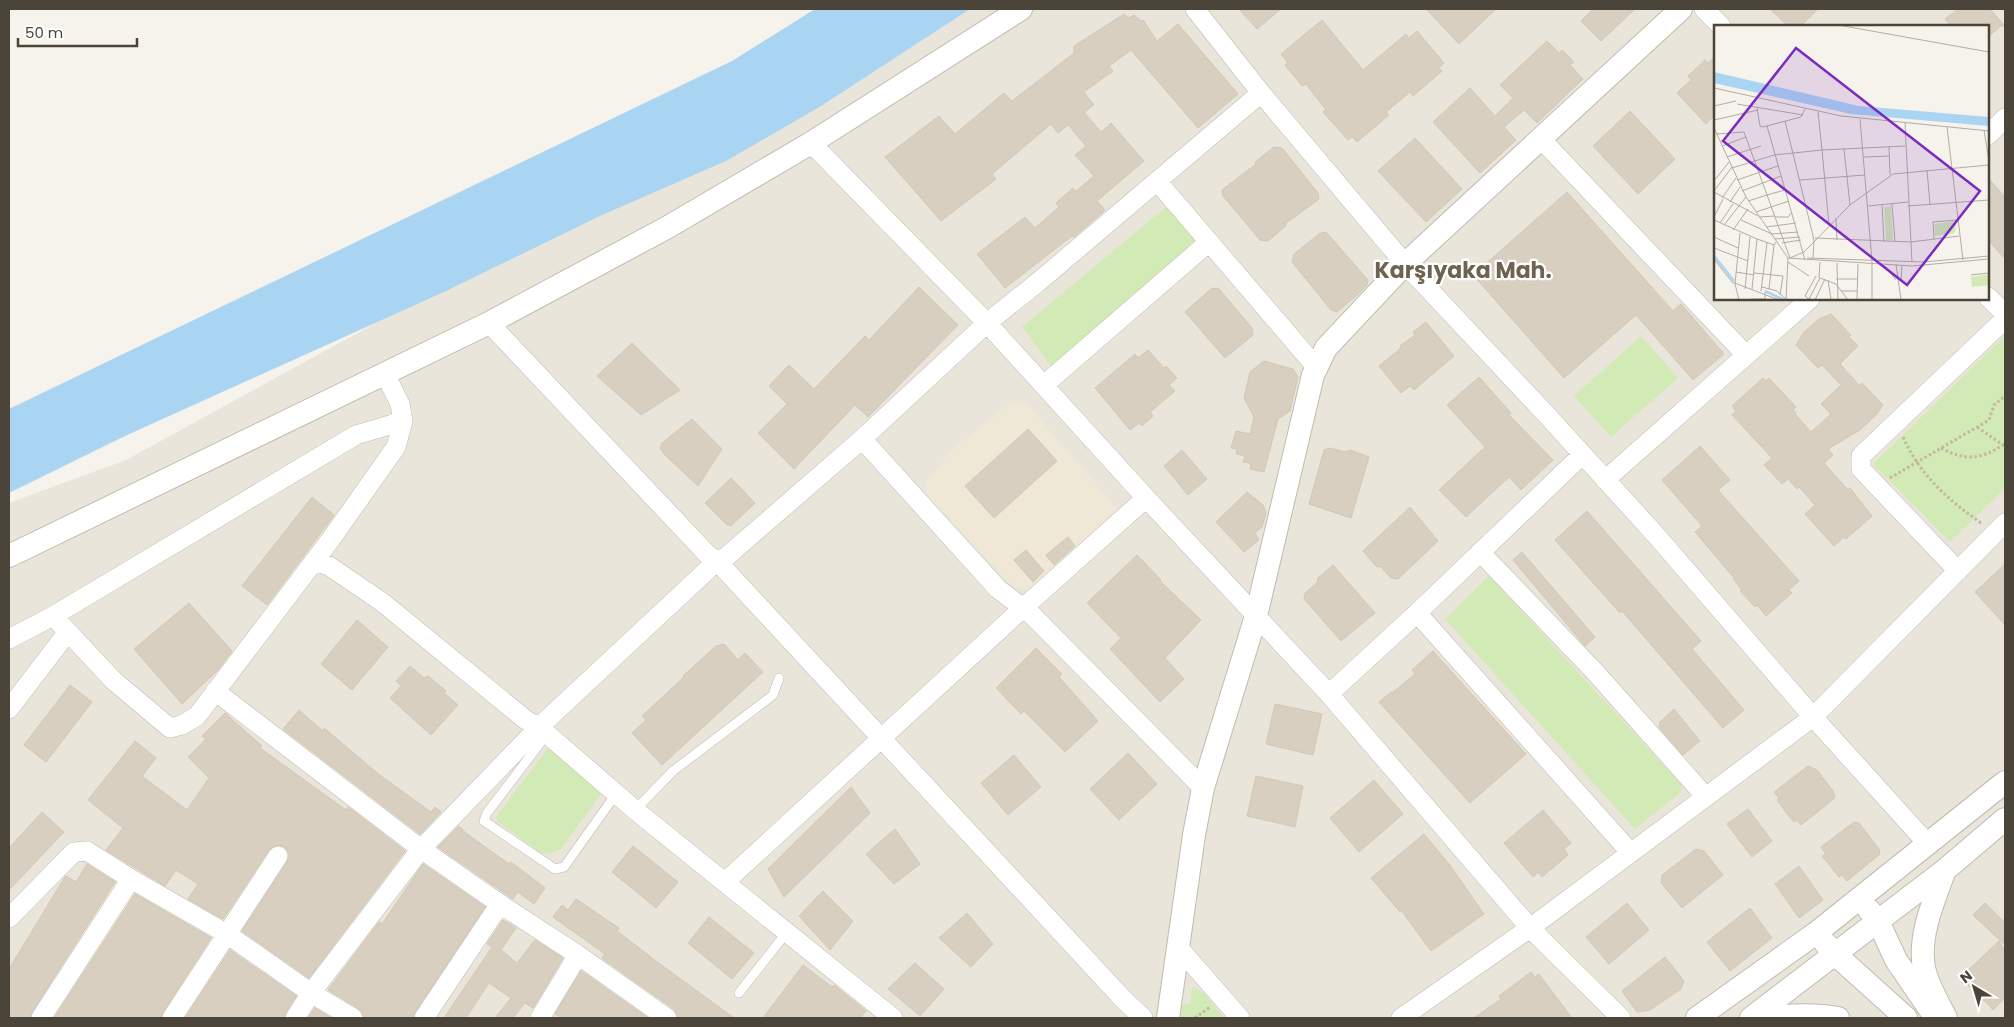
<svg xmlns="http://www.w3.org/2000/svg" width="2014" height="1027" font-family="Poppins,sans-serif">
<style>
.residential{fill:#eae5da;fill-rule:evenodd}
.education{fill:#efe8d6}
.green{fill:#d2eab5}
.water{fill:#a9d4f2}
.building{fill:#d8cfc1;stroke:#d3c7b4}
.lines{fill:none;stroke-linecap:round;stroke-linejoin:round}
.service-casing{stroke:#c2bbae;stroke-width:10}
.minor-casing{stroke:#c2bbae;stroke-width:20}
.tertiary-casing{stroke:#c2bbae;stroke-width:24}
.path{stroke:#c4b79f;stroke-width:3;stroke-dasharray:2.5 2.5;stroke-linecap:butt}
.service{stroke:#fff;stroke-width:9}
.minor{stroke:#fff;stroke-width:19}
.tertiary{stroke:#fff;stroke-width:22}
.labels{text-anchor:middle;stroke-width:4.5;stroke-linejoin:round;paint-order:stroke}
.district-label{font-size:22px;font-weight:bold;fill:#6e6250;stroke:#fff}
.inset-river{fill:none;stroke:#a9d4f2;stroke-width:2.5}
.inset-road{fill:none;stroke:#b2ada4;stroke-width:1}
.view{fill:#7b2cbf;fill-opacity:0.15;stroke:#7b2cbf;stroke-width:2.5}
.inset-edge{fill:none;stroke:#4b4439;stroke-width:2.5}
</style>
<rect width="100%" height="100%" fill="#f6f3ec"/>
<path class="residential" d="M949,9H2005V1018H9V503L126,460ZM1715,26H1988V299H1715Z"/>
<path class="education" d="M1013,401H1024L1117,508L1114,514L1030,589H1022L1012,585L927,496V481L952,450Z"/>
<path class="green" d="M1166,207L1198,241L1051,366L1022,327Z
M1641,336L1678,378L1611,437L1574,396Z
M2005,336V488L1950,542L1873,464Z
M1489,576L1681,784V792L1635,829L1445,619Z
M548,748L604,790L561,849L549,854L541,853L498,822L496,817Z
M1192,987L1204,993L1224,1018H1175L1177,1003L1190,1004Z"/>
<path class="water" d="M815,9H970L821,106L726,161L602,215L446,291L125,436L9,493V409L732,61Z"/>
<path class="building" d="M1239,9H1281L1257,29Z
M1426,9H1496L1459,44Z
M1593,9H1635L1601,41L1581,21Z
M1770,9H1818L1801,26H1788Z
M1958,9H1990L2005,26H2001L1988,37V26H1951L1945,19Z
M1124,14L1129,18L1134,15L1141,21L1143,20L1157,41L1178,24L1238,94L1198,128L1131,50L1109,66L1113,71L1084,92L1094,105L1084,112L1101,132L1111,123L1144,161L1097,201L1105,210L1074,237L1072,236L1005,288L977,254L1025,217L1035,228L1059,207L1056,203L1073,188L1075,192L1094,176L1075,155L1086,146L1068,125L1058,133L1051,124L992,174L996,179L941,221L885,157L939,116L955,134L1004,93L1012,101L1074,53V46Z
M1322,20L1363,70L1406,34L1409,38L1417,31L1444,63L1439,68L1442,71L1413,96L1410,92L1386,112L1389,115L1357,142L1352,137L1348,140L1323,112L1326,110L1306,84L1302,86L1285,65L1288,63L1281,54Z
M1547,41L1559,53L1562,50L1574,62L1570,65L1583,79L1537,123L1524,110L1504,127L1516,140L1480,173L1433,122L1470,88L1495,116L1513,98L1500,85Z
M1715,57V115L1706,124L1677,93L1691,80L1688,76L1705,60L1708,63Z
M1630,111L1675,159L1638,194L1593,146Z
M1415,138L1462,189L1426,222L1378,171Z
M1274,147L1282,148L1318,193L1319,199L1285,224L1286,226L1268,241L1260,240L1223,196L1222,190L1256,164L1255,162Z
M1988,178L2005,197V259L1988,240Z
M1567,192L1673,311L1681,304L1724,354L1693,380L1636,315L1564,378L1473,275Z
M1326,232L1368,280L1367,285L1356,296L1337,312L1331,310L1292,262L1294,254L1320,233Z
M919,287L958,325L868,417L855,405L794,469L758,433L787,404L769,386L789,365L814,389L865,336L869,340Z
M1212,288L1219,289L1252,328L1253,335L1225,358L1185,312Z
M1831,314L1851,335L1849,337L1858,346L1840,364L1860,386L1862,383L1883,405L1876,415L1860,430L1828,449L1833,455L1824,463L1848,490L1850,488L1872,516L1846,539L1844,537L1834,546L1805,514L1815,505L1799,487L1797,489L1788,479L1782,484L1764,465L1772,458L1732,415L1736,411L1732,406L1763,378L1766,381L1769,378L1796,407L1793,410L1796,413L1795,414L1811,432L1831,414L1821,404L1841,385L1822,365L1818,368L1796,345L1804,332L1819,319Z
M1426,322L1454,356L1414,390L1410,386L1401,393L1379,366L1401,348L1400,346L1415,335L1413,332Z
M632,343L680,390L641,415L597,376Z
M1148,350L1164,368L1166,366L1177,378L1169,385L1175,391L1150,412L1153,416L1142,426L1139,423L1130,430L1095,388L1135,354L1138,358Z
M1264,361L1293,369L1298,377L1290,411L1278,419L1264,472L1250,469L1251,463L1243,462L1245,456L1236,454L1237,449L1231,448L1236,431L1250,434L1254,417L1244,398L1250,372Z
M1479,377L1511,413L1509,415L1553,460L1521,490L1509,477L1466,517L1439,490L1485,447L1447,405Z
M692,419L722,449L698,486L665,455L660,448L662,443Z
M1028,429L1057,461L994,518L965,486Z
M1700,446L1730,480L1718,490L1799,581L1789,590L1792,593L1766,616L1757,605L1755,607L1740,591L1742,590L1733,579L1734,578L1695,532L1702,526L1662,480Z
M1330,448L1345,452L1350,450L1369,457L1351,518L1309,504L1324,450Z
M1182,450L1207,479L1188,495L1164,466Z
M731,478L755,503L731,526L726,524L705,503Z
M1247,492L1263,505L1266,513L1262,527L1255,533L1259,540L1244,552L1216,522Z
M312,497L334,515L267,605L242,586Z
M1410,507L1438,541L1398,579L1391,578L1381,567L1376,566L1363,551Z
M1587,511L1701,641L1692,649L1744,710L1723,728L1622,611L1620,613L1555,540Z
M1068,537L1075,546L1054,565L1046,555Z
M1026,550L1044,571L1033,582L1014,560Z
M1522,552L1595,637L1585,646L1513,560Z
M1137,555L1161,580L1160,581L1201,620L1165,658L1184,679L1160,702L1110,649L1121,638L1087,603Z
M2005,564V625L1975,592Z
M1333,565L1375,613L1341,641L1304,599L1305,593L1317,583L1318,578Z
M189,603L232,651L218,670L182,704L134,649Z
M357,620L388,647L352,690L321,664Z
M724,644L738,660L745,653L763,672L662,765L632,733L646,720L642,716L684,677L683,676L716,646Z
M1036,648L1062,674L1059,677L1098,721L1065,752L1024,711L1021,714L996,688Z
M1433,651L1526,754L1470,803L1379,702L1391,692L1392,693L1415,674L1412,670Z
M410,666L424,678L428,676L446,691L444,693L458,705L431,735L390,698L401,686L396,681Z
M70,685L92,702L46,762L24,745Z
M1275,704L1322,714L1313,755L1266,744Z
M1674,709L1700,741L1683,755L1659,727L1660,722Z
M299,710L323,731L324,728L381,776L431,812L435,807L441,812L420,834L283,729Z
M225,713L262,746L260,748L346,810L348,807L405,851L309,978L242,931L287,862L289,856L285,847L278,845L269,850L223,919L188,899L198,884L176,870L165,886L106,850L123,828L88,800L135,741L156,758L142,776L187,810L209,778L188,757L206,739L202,736Z
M1128,753L1157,784L1119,820L1090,789Z
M1014,755L1041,787L1008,815L981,783Z
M1808,766L1817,770L1833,791L1835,798L1801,825L1797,820L1794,822L1788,815L1777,800L1779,798L1774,792Z
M1256,776L1303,786L1295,827L1247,816Z
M1374,780L1403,814L1359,852L1330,818Z
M851,787L870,813L784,897L768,869Z
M1748,809L1772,841L1752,857L1727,824Z
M1543,810L1571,843L1564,849L1568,855L1542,877L1538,872L1533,877L1504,843Z
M42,812L64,832L9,890V848Z
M1854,822L1859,823L1879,849L1880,854L1847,881L1842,875L1839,877L1822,856L1826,854L1821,847Z
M459,826L466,833L509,864L511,862L545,888L534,904L518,892L513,899L438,847Z
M895,829L920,864L894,884L866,854Z
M1424,834L1449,864L1484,914L1431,951L1401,910L1400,912L1371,878Z
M633,846L678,882L656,908L612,872Z
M1696,849L1704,851L1723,875L1682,908L1661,883L1662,875Z
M87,864L115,882L32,1012L30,1018H9V969L65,877L66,876L76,882Z
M423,864L485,907L415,1012L413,1018H364L359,1009L328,990L379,922L382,924Z
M1799,866L1823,900L1799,918L1775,884Z
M823,891L853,921L830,950L799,916Z
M135,894L211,938L163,1012L161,1018H54Z
M576,899L619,928L617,931L652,958L734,1018H678L674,1009L602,958L605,954L553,917L562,905L568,910Z
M1627,903L1649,930L1609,964L1586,937Z
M1985,903L2005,923V945L1973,915Z
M1750,908L1772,938L1730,971L1707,942Z
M967,913L993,944L971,967L939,938Z
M709,917L754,953L732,979L688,943Z
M503,920L516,928L501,950L517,963L535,940L563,958L533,1008L525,1003L513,1018H495L511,998L489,983L466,1018H444L492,947L487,944Z
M1999,941L2005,951V998L1993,1010L1986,1002L1979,998L1961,977Z
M230,950L296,996L286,1012L284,1018H185Z
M1665,957L1684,981L1681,989L1650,1010L1637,1012L1622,991Z
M915,963L944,989L920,1016L888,989Z
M803,965L832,987L834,985L866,1011L860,1018H763Z
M581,971L648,1018H562L555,1014Z
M1531,972L1535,977L1539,974L1572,1018H1474L1501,999L1499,996Z
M315,1008L331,1018H308Z"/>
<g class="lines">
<g class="service-casing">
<path id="service" d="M547,734L487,813L484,821L555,869L564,867L616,794
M635,810L673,771L773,695L779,678
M739,993L787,932"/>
</g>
<g class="minor-casing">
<path id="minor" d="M1195,9L1261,93L1405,264L1544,412L1654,533L1813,717L1927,843
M1704,9L1721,26
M1988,135L2005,118
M1541,139L1746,355
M811,143L987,323L1146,498L1329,694L1530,928L1621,1018
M1157,181L1317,368
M1988,297L2005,314
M489,323L708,555L717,561L726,557L862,439L987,323L1037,283L1261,93
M1044,385L1209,242
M862,439L998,589L1031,614L1203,788
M1605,480L1810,299
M1480,552L1596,673L1706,797
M314,561L329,566L382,602L526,720L539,727L635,810L893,1018
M1958,571L1861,469V456L2005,319
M1417,613L1631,853
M53,616L114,681L170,728L182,725L197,716L331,539L396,447L403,421L400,404L385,374
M9,639L53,616L356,435L403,421
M215,691L421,849L500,904L578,955L667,1018
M1329,694L1417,613L1582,455
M9,709L67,633
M725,882L1023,608L1146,498
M9,918L74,852L87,851L131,879L227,934L311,993L353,1018
M1178,947L1240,1018
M41,1018L131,879
M172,1018L278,856
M295,1018L311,993L421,849L539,727L717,561L1123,999L1143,1018
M424,1018L500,904
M540,1018L578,955
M1401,1018L1530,928L1813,717L2005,523"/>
</g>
<g class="tertiary-casing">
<path id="tertiary" d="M9,556L489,323L668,227L811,143L1021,9
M1945,870C1934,900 1918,936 1924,968C1928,986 1938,1002 1946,1018
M1869,910L1878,921L1896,960L1933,1014
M1825,943L1835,954L1906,1018
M1168,1018L1194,835L1203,788L1256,616L1313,375L1326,348L1405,264L1681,9
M1697,1018L1816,933L2005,782
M1751,1018L1945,870L2005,819
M1763,1018C1788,1015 1814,1013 1838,1018"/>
</g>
<path class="path" d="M1903,437C1920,475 1948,500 1981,523
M1941,448C1966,461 1979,460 2003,445L1977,427
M1890,478L1989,420L1994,405L2005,396
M1195,1018L1210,1007"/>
<use href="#service" class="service"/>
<use href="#minor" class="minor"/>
<use href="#tertiary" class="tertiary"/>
</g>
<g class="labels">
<g class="district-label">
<text x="1463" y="278">Karşıyaka Mah.</text>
</g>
</g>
<g transform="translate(1714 25)">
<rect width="275" height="275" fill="#f6f3ec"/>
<path d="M177,181L179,215H172L170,182ZM241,196L242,205L239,209L221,211L220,199ZM275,249V260L258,262L257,252Z" fill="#d2eab5"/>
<path d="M0,47L145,81L275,92V101L137,89L0,58Z" fill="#a9d4f2"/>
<path class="inset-river" d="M0,231L20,256M51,266L70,275"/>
<path class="inset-road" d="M124,0L275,27M0,63L127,91L275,106M23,79L89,90M0,81L22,76M43,83L46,101L49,102L87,92L91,84M104,87L108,125L191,121M146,94L158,236V275M0,95L44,85M71,96L100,215L99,233M191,98L198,237M53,101L91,235M233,102L249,235M0,103L32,172L74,233L198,241L275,234M270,105L275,136M2,109L30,107L76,233L90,227L136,180L179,149L275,140M8,121L32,112M175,122L176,150M130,124L136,180M13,132L47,121M150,132L175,131M18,143L60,130L108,125L115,200M213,145L216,180M23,155L64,141M86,155L151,150M0,156L15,137M0,166L18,142M28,166L67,151M0,167L44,191M53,170L71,165M8,173L22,153M34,176L53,170M16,177L26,162M178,179L181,217M168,180L170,217M154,181L194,177M194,181L275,175M42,187L75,176M0,192L9,174M45,192L61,191M61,192H74L78,187M122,193L123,215M0,195L43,214L60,220L62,217M27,195L58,209L84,207M6,198L19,179M10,200L32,172M52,202L82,198M19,205L34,184M0,212L24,223M101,213L197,217L245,211M61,214L86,212M220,214L219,197L243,195M68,218L87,215M0,223L34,236M93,233L209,237L275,231M0,234L18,257L65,275M74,237L95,251M123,238L124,275M182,239L187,275M171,241L182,255M22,247L40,250M40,248L69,251L66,270M257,250L275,248M102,251L91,271L95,274L106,253M105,253L106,237M106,253L122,259L134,275M122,254H143M114,255L117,275M187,255L188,240M48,262L63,266L73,275M31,264L36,212M38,264L43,214M55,264L60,220M47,266L53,218M127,266H143M37,274H51V267M25,275L21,259L26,208M72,275L74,233M101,275L111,254M143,275L144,239"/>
<path class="view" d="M82,23L266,166L193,260L9,116Z"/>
<rect width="275" height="275" class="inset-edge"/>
</g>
<rect width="2014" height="1027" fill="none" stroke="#4b4439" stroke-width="20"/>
<g transform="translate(1974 987) rotate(322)" stroke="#ffffff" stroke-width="4" paint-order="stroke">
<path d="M0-4L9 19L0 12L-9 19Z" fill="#4b4439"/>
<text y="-8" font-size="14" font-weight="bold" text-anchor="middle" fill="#4b4439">N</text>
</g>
<path d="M18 38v8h119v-8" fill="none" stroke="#4b4439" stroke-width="2.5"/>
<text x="25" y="38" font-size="15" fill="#4b4439" stroke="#ffffff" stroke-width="4" paint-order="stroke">50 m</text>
</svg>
